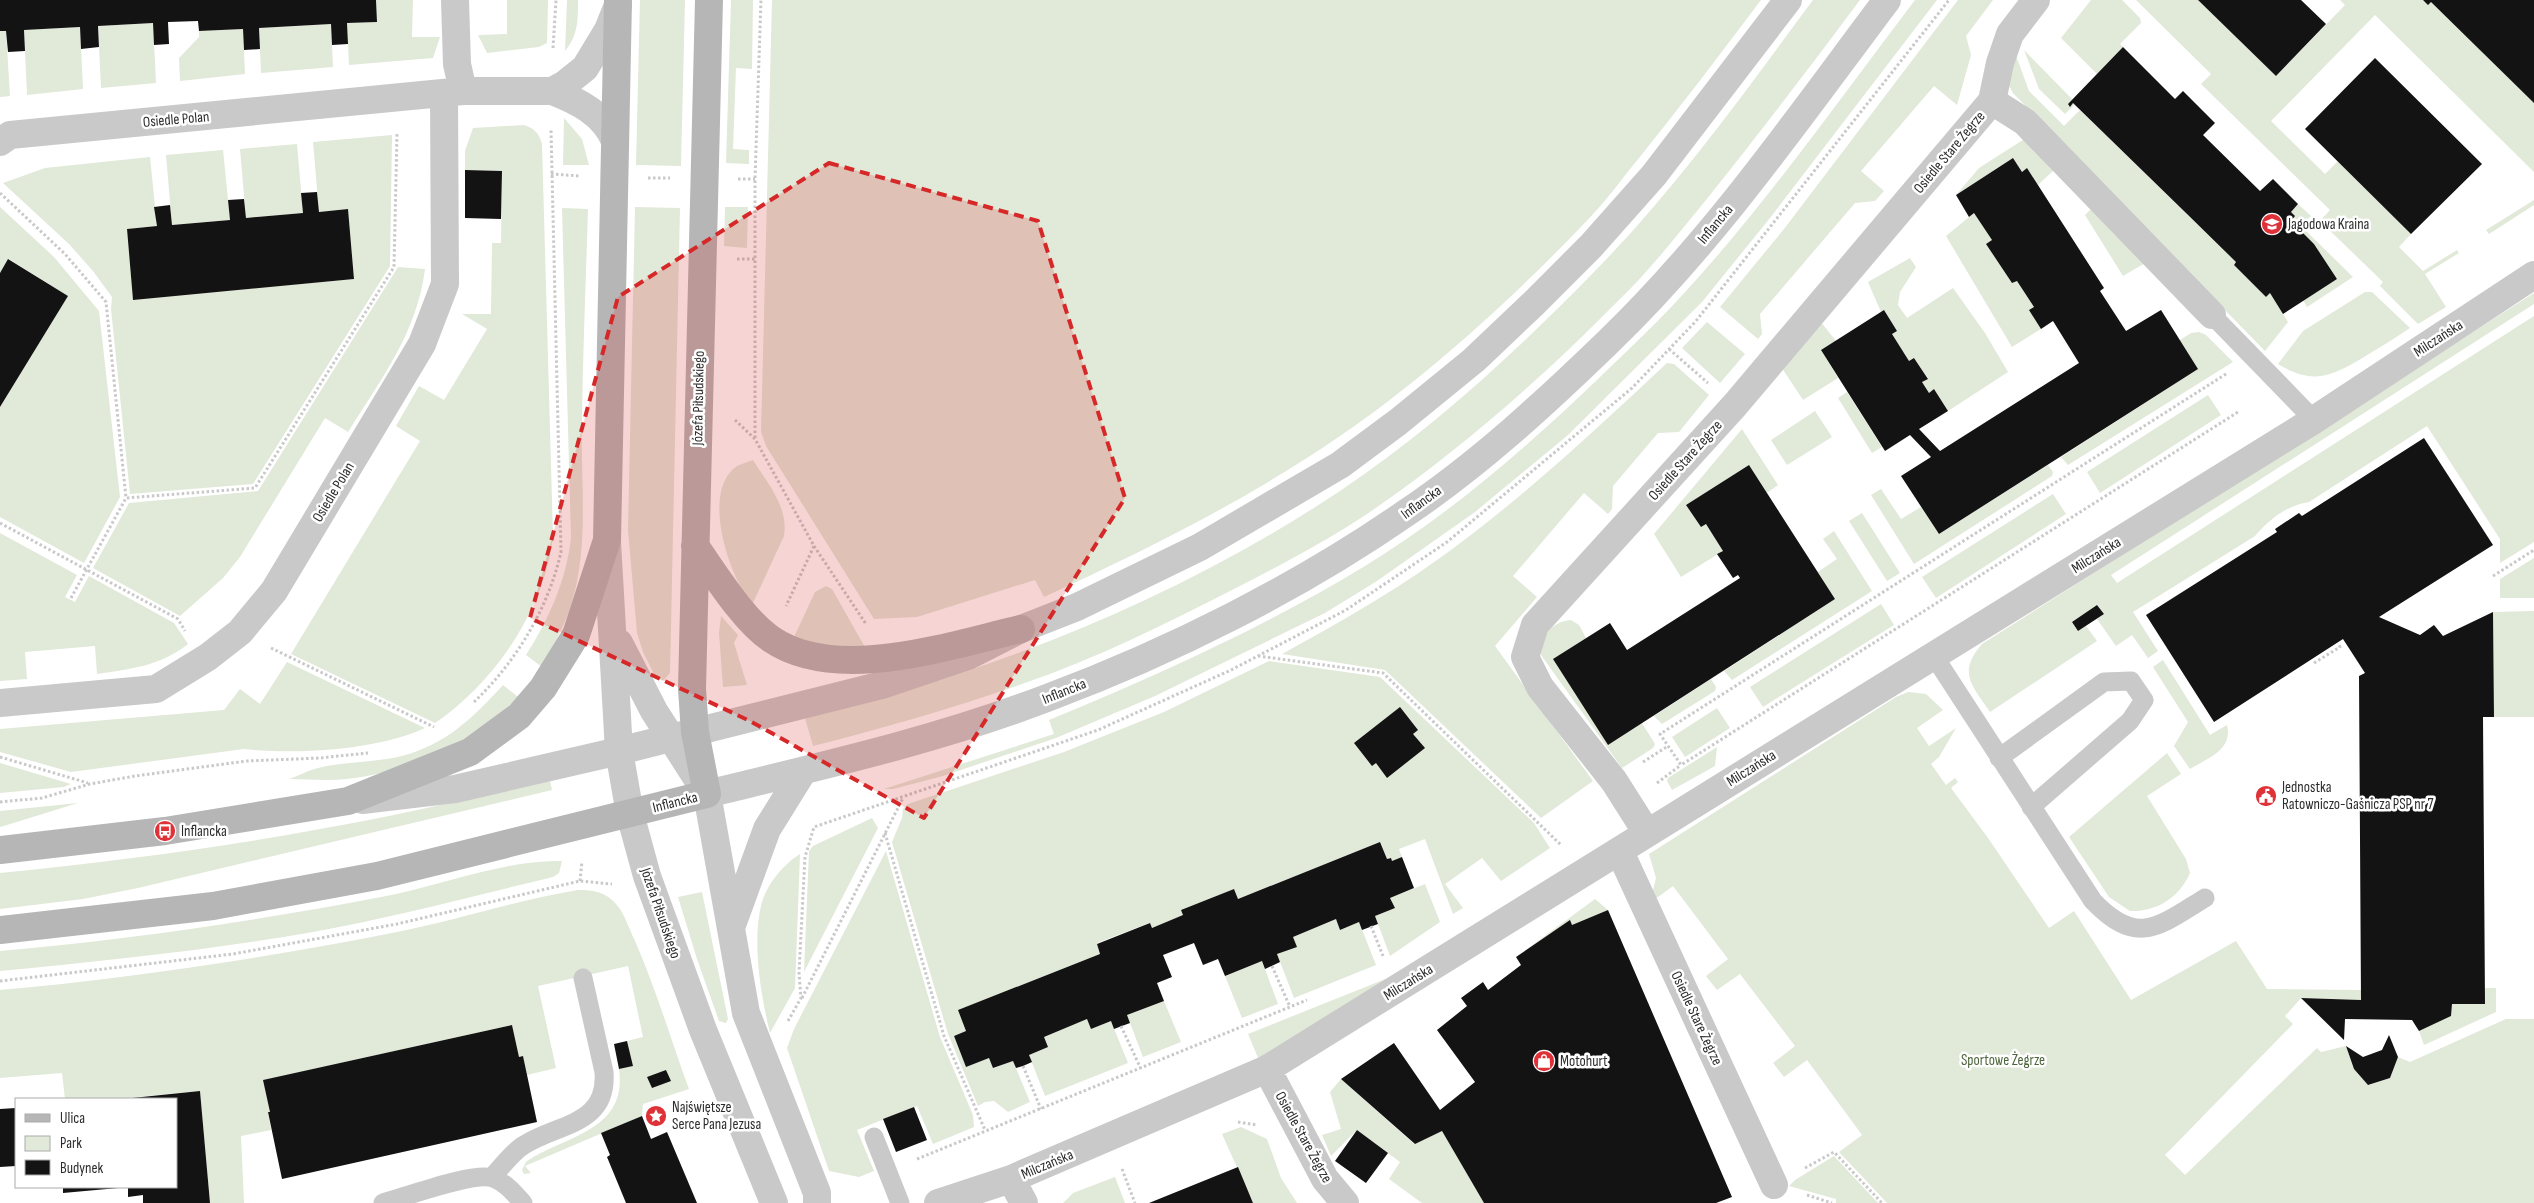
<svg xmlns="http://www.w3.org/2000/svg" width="2534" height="1203" font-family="'Sofia Sans Condensed',sans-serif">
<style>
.green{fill:#e1e9d9}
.building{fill:#131313}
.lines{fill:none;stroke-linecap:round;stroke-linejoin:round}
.path{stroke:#c9c9c9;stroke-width:3;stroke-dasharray:2.5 2.5;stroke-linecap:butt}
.lane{stroke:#c9c9c9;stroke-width:19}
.street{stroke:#c9c9c9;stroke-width:28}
.secondary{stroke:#b6b6b6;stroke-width:28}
.marked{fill:#d62828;fill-opacity:0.2;stroke:#d62828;stroke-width:4;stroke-dasharray:10 6;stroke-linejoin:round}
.labels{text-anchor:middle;stroke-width:5;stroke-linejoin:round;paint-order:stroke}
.street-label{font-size:15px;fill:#2c2c2c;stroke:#fff}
.poi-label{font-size:15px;fill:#2c2c2c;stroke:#fff;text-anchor:start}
.park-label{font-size:15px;fill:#4d653b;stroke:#fff}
</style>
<rect width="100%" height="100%" fill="#fff"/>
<path class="green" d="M376,0H413L412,37H440L433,58L349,65L347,23L377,22Z
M507,0H548L547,43L539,47L487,53L478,35L507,34Z
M567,0H578C578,20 578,36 565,51Z
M640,0H685L681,166L636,165Z
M731,0H753L752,69L736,68L733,149L749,150V164L726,163Z
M772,0H1761C1721,53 1681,106 1639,158C1624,176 1610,196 1594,213C1521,291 1428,376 1340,436C1247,500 1146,550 1044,597L1035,580L917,617L874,619L766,446L761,432Z
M1813,0H1860C1810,67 1759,134 1706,200C1678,234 1651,269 1619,300C1542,378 1458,452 1367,514C1325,542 1279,566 1234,589C1166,624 1095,659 1022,684C954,708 883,728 813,746L805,718C993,672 1175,600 1337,493C1430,431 1515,353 1593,273C1675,190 1744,93 1813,0Z
M1915,0H1937L1770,218L1702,302L1568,435L1475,512L1377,581L1325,613L1155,696L1056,738L943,776L893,789H884L1054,734L1049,720C1158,675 1265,627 1365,566C1450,514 1526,448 1598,379C1628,350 1659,321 1687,290C1770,199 1841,97 1915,0Z
M1958,0H1993L1966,36L1971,55L1957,105L1934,86L1861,171L1884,191L1875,201L1855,203L1760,314L1762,334L1758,339L1720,307L1784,229Z
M2091,0H2122L2140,18L2141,23L2120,44L2123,47L2097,74L2061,38Z
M2136,0H2198L2276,76L2345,5L2340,0H2423L2428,4L2431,2L2534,103V172L2375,15L2271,121L2325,174L2338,161L2411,234L2399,247L2423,271L2457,250L2459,253L2425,274L2446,307L2418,324L2380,286L2383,282L2320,221L2330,210L2201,84L2211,74Z
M153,23L156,83L101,88L98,26Z
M331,24L333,67L261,73L259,28Z
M80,27L83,89L27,95L24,30Z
M243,29L245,74L180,81L179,58L199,37V31Z
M0,31H6L10,96L0,97Z
M2014,50L2029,91L2064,126L2080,110L2236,262L2234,265L2266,297L2270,293L2288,322L2265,351L2013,93L2008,84Z
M2024,50L2072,99L2068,104L2070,106L2073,103L2074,105L2065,114L2039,89Z
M564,118L582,139L589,165H563Z
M524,125C535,129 539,133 542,144L553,537C544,610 495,682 435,723L291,654L420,441L396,426L419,386L444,400L487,329L462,314H491L492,243H501L502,171L465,170V151L473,128Z
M392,135L390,266L253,484L130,494L111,309L112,297L93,271L69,244L3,183L45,168L150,157L157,226L127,229L133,299L354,279L348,209L319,212L313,142Z
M2026,138L2055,169L2038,185L2027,168L2022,172L2013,158L1956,195L1979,168Z
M297,144L303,213L246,218L240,149Z
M223,150L230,220L172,225L166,155Z
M2534,200V205L2489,234L2486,230Z
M2298,204L2311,216L2301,226L2353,277L2307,307L2303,300L2337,279L2314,244L2291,221L2295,216L2291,212Z
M0,207L54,257L99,311L120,497L84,563L0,517V407L68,296L9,259L0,273Z
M635,207L680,208L670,673L663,681L656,678L643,652L637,633L628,530Z
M725,207H748L747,248L724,246Z
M2093,207L2147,262L2123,276L2085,215Z
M562,208L588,209C586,278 583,348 582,417C580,478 590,546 571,605C564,627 553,647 542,667L526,655C549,619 566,581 571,538Z
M1974,213L1992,240L1986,244L2012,283L2017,281L2034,307L2041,329L2012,347L1946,236Z
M1910,258L1916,267L1900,292L1898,305L1907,318L1953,288L1985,333L2008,372L1948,411L1934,389L1929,393L1922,382L1928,378L1914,358L1909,361L1892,334L1897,331L1884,310L1881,312L1868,282Z
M398,267L425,269C417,333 381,379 348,432L325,418L240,557L223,578L180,616L93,568L129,503L258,491Z
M2365,292H2372L2410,328C2395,338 2379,348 2364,357C2331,377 2313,385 2278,364L2303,331Z
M2534,293V304L2111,575L2117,583L2534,316V542L2500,563V539L2427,426L2309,502C2286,506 2270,519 2255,536L2133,612L2158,651L2148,658L2132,635L2116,646L2097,619L2104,614L2097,605L2072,622L2078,631L2086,626L2097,641L1990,712C1972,685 1957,673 1982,644Z
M1817,317L1836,341L1821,350L1838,378L1803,400L1778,362Z
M1707,322L1745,354L1720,383L1682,348Z
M2199,332L2206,335L2233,362L2068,465L2061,457L2198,369L2180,340L2191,333Z
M1667,363L1674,364L1709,395L1679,432L1658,433L1613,486L1612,509L1608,514L1584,493L1513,576L1537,597L1495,646L1593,781L1541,818L1385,670L1282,654C1335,625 1388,595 1437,560C1520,501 1593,432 1667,363Z
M1847,392L1882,447L1872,453L1838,398Z
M2208,395L2221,415L2100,493L2087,472Z
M1815,411L1832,437L1787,465L1771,440Z
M1742,429L1778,485L1767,493L1749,465L1686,505L1701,527L1706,524L1723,551L1681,577L1654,534Z
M753,460C767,483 789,507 784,536L752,605C730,577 703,500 732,470C738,464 745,463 753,460Z
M2048,465L2053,472L2052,476L1914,564L1871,495L1881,489L1901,519L1921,507L1939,534Z
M2053,494L2066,514L1936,598L1922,577Z
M1862,513L1900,573L1887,581L1849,521Z
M1834,531L1872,591L1732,680L1724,671L1835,599L1818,572L1837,559L1823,539Z
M0,533L77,575L65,597L75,602L89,576L174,623L188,644C160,666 131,669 97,674L95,646L25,652L27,679L0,681Z
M2534,558V598H2500V579Z
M826,586L832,589L866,649L829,647L794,637L815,592Z
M1881,604L1894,625L1763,707L1750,687Z
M2534,611V717H2494L2493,612Z
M721,616L738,635L734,643L747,685L723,687L719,633Z
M1571,620L1579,625L1586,638L1554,659L1608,745L1642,723L1655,744L1653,748L1622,768L1541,655C1541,636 1551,622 1571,620Z
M2163,660L2210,735L2227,725C2233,750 2208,758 2190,769L2174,746L2188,722L2153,667Z
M1269,661L1380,677L1534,823L1550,848L1501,881L1482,858L1445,884L1463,908L1453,914L1425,839L1399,849L1402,857L1392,861L1390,858L1387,859L1380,842L1238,899L1234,889L1181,910L1183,915L1152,928L1149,923L1097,943L1100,954L959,1010L966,1031L954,1036L966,1067L989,1058L994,1068L1013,1061L1030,1102L1008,1112L994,1101L985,1102L978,1106L948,1034L892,842L902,818L903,809L908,804L1064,752L1164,712Z
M287,662L425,728C378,750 296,755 244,749L71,772L0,752V729L224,710L240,689L260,704Z
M1711,679L1716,687L1715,691L1662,724L1654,716Z
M503,685L518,697C475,743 409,772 347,779C328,781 308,779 289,779C299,776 308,770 318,768C345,761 374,763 402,756C445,745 474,717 503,685Z
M1908,692L1926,694L1943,710L1917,728L1929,746L1956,728L1939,757L1931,764L1946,785L1955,778L1958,782L1951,788L1988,838L2049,928L2074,911L2131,1000L2236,941L2267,989L2361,990V1000L2301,998L2285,1016L2293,1024L2165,1155L2185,1175L2317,1048L2321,1052L2346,1046L2354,1069L2369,1085L2390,1078L2398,1057L2410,1062L2506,1019H2534V1203H1887L1839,1152L1862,1135L1807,1060L1784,1077L1773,1063L1795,1046L1740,974L1717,990L1706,976L1728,959L1673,886L1650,903L1656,878L1649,854L1896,697Z
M1717,708L1730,728L1685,757L1672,737Z
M1717,747L1715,766L1672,790L1667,781L1668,778Z
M2167,753L2181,774L2147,796L2186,859L2190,873C2179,898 2156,912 2130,911L2109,897L2069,837Z
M0,763L71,784L64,787L0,793Z
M550,781L552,790L138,888L83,899L0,909V873C107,862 214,849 320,829C397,816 473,797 550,781Z
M78,803L7,825L0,827V811Z
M872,818L878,828L804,972L809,851L813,846Z
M886,851L940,1037L973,1115L974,1127L933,1144L917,1106L857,1130L874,1171L859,1177L829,1171L787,1048L794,1029Z
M800,854L795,988L770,1033C761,996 752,944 761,906C765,887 783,864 800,854Z
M562,861L559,873L553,877C473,896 394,917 313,932C210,950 104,961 0,971V951C128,940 255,921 381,897C438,887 506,859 562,861Z
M1425,884L1440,922L1390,956L1375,916L1394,908L1390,898Z
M578,890C593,890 606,892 616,904C625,914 629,929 635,941C656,989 671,1040 689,1089L643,1104L642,1116L525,1166L531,1173L524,1174L522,1170L526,1162C563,1136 628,1132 619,1069L633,1066L627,1041L643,1037L628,966L538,986L556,1068L527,1075L523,1056L519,1057L512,1025L264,1080L270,1112H268L271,1130L241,1136L244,1203H210L200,1091L117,1099H65L62,1073L0,1078V990C133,978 266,958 397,932C458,920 517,900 578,890Z
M702,892L728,1019L726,1023L719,1021L697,959L678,897Z
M1595,899L1608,910L1572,925L1569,921L1516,957Z
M1336,919L1340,930L1359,922L1376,965L1294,998L1277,954L1296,947L1293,937Z
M1262,961L1278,1004L1242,1018L1225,976Z
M1388,978L1259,1060L1248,1034Z
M2485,988H2496V1012L2424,1045L2419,1031L2451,1016L2452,1004H2485Z
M1164,1001L1181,1042L1143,1057L1127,1015Z
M1087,1019L1091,1029L1111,1021L1128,1063L1045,1096L1029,1055L1044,1037Z
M1341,1079L1414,1144L1442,1131L1484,1203H1422L1389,1179L1400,1162L1357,1130L1331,1156L1322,1135L1341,1129L1330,1092Z
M1241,1127L1267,1139L1281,1178L1297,1203H1253L1222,1134Z
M1834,1156L1878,1203H1836V1199L1789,1186L1795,1180Z
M1115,1177L1125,1203H1063L1073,1193Z"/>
<path class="building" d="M0,0H376L377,22L347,23L348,44L332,45L331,24L259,28L260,49L244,50L243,29L199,31L198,21L168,22L169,44L154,45L153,23L98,26L99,47L81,49L80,27L24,30L25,51L8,52L6,31H0Z
M2198,0H2301L2326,24L2276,76Z
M2423,0H2534V103L2431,2L2428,5Z
M2123,47L2175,99L2183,91L2215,123L2203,135L2260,191L2273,179L2298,204L2291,212L2295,216L2291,221L2314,244L2337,279L2283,314L2270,293L2266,297L2234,265L2236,262L2186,213L2073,103L2070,107L2068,104Z
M2375,58L2482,164L2411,234L2305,129Z
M2013,158L2022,172L2027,168L2104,288L2100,291L2126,331L2161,310L2198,369L1939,534L1901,476L1931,457L1910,435L1885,451L1821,350L1884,310L1897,331L1892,334L1909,361L1914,358L1928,379L1922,382L1929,393L1934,389L1948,411L1919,429L1940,451L2079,363L2053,321L2041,329L2029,310L2034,307L2017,281L2012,283L1986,244L1992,240L1974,213L1969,217L1956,195Z
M465,170L502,171L501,219L465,218Z
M317,192L319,212L348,209L354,279L133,300L127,229L157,226L154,207L170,205L172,225L230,220L228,200L244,199L246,218L303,213L301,193Z
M8,259L68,296L0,407V273Z
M2424,438L2493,545L2379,617L2420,635L2434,625L2443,636L2493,612L2494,717H2483L2485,1004H2452L2451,1016L2419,1031L2412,1020L2345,1019L2344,1040L2301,998L2361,1000L2359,676L2365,673L2343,639L2214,722L2146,615L2277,532L2275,529L2299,513L2302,516Z
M1749,465L1835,599L1608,745L1553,659L1610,623L1627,650L1740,578L1738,575L1733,578L1717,554L1723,551L1706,524L1701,527L1686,505Z
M2097,605L2104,614L2078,631L2072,622Z
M1400,707L1418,730L1413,734L1425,748L1387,778L1376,763L1372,766L1354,743Z
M1380,842L1387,859L1391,858L1392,861L1402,857L1414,888L1390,898L1395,908L1375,916L1378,924L1362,930L1359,922L1340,930L1336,919L1293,937L1297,947L1277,954L1280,962L1265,969L1262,961L1225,976L1218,959L1203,965L1194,943L1163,955L1172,977L1157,983L1164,1001L1127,1015L1130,1023L1114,1029L1111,1021L1091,1029L1087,1019L1044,1037L1048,1047L1029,1055L1032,1062L1023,1066L1016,1068L1013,1061L993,1068L989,1058L966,1067L954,1036L966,1031L958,1010L1100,954L1097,944L1150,923L1152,928L1183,915L1181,910L1234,889L1238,899Z
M1608,910L1732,1197L1716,1203H1484L1442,1131L1415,1144L1341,1079L1394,1043L1440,1110L1475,1082L1437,1030L1467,1006L1461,998L1483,982L1488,990L1521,965L1516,957L1570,920L1572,925Z
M512,1025L519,1057L523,1056L537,1122L282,1179L268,1112H270L263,1080Z
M2389,1035L2398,1057L2390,1078L2368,1085L2354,1069L2346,1046L2363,1057L2382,1050Z
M627,1041L633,1066L619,1069L614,1044Z
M666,1070L671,1081L652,1088L647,1077Z
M200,1091L210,1203H143V1195L128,1197V1187H176V1099L132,1098Z
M914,1107L927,1140L896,1152L883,1119Z
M16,1108V1166L0,1167V1109Z
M642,1116L651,1139L667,1132L697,1203H626L607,1157L610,1155L601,1133Z
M1357,1130L1388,1153L1366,1183L1335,1161Z
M1238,1167L1253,1203H1149Z
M63,1187H118V1188L63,1193Z"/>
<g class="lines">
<path class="path" d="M553,48L556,0
M551,174L580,176
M648,178H670
M738,179H755
M0,193L65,254L106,302L126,498
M737,259H757
M1669,349L1708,383
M2226,374L1660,734L1681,765L2238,412
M735,420L755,439L814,546L786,606
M755,438V179L761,0
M0,523L178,619L185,631
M814,546L866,624
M2493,576L2534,550
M71,598L126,498L255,488L394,267L397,133
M271,648L434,727
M1258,656L1383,673L1561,845
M2314,663L2340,647L2338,643
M474,702C516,662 548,609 561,552L551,129
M0,757L88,783
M1643,762L1668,746
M1657,783L1681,765
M0,802L42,798L90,784L135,776L247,761L320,758L368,753
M885,833L944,1036L985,1130
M580,881L582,861
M1371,926L1383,956
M1272,966L1290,1007
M0,981L233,954L397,924L580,881L612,884
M802,998L903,798
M788,1021L801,998L799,973L805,857L814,827L1098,730L1231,670L1346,610L1447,542L1632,388L1696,321L1949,0
M1121,1026L1141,1069
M1023,1066L1041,1109
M1238,1122L1257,1125
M917,1159L1307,1000
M1805,1168L1834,1152L1882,1203
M1122,1169L1135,1203
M1807,1195L1832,1203"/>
<path class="lane" d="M2212,315L2314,420
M1934,656L2093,901C2137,947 2158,927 2205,898
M1999,758L2104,682L2131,681L2144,700L2130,721L2031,807
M874,1137L900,1203
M492,1177C502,1167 512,1152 524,1145C559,1123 608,1125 604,1072L583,978
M383,1203C405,1197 475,1171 493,1178C506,1183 514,1193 523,1203"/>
<path class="street" d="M455,0L457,64L463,91
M552,91C578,101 604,114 615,141
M1992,101L2025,122L2212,315
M0,142L10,135L463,91H552L565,84L585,68L608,30L618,5
M607,542L619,751L630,814L647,876L703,1030L774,1203
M619,643L654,711L707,794L746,1013L817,1193V1203
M0,703L156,689L208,657L240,632L274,591L422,344L445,284L444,93
M707,794C821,766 937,740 1047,698C1170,652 1298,588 1406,513C1479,464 1545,403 1608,342C1714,240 1799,117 1887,0
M362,800L455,789L619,751L882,685L968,656L1021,629L1077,607L1200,547L1340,465L1398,422L1474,360L1533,304L1591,246L1654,175L1788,0
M1647,833L1614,781L1540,687L1525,657L1535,625L1735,405L1992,101L2000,63L2010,34L2036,0
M1620,852L1774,1185
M732,925L767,829L803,771
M1267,1069L1325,1179L1345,1203
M1011,1179L1024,1203
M938,1203L1011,1179L1267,1069L2314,420L2534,275"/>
<path class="secondary" d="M695,546C715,574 743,620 771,639C837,684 950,645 1021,629
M0,850L165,831L348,801L470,752L519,716L543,688L576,635L607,540L618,0
M0,930L213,906L377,876L707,794L695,732L692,689L709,0"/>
</g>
<path class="marked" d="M829,163L1038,221L1125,498L924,818L750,721L530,618L618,297Z"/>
<defs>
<g id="school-disc" transform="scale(1.125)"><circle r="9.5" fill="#df3238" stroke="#fff"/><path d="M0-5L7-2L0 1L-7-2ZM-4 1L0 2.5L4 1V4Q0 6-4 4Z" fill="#fff"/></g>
<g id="civic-disc" transform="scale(1.125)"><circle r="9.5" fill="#df3238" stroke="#fff"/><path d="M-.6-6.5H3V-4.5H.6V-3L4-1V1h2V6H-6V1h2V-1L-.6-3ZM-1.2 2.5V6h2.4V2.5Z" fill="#fff"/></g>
<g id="bus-disc" transform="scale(1.125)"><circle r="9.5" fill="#df3238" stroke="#fff"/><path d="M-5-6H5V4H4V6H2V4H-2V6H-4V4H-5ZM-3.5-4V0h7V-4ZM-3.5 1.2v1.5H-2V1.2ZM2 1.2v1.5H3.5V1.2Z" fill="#fff"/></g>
<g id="shop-disc" transform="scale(1.125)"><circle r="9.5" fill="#df3238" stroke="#fff"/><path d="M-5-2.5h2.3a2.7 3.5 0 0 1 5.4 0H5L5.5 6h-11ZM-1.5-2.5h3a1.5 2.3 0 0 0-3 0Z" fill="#fff"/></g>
<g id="sight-disc" transform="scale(1.125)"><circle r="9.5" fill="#df3238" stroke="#fff"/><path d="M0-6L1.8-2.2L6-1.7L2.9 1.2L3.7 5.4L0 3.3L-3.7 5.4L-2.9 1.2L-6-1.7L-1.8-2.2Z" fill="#fff"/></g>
</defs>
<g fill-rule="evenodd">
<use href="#school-disc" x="2272" y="224"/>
<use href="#civic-disc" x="2266" y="796"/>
<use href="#bus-disc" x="165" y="831"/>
<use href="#shop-disc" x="1544" y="1061"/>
<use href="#sight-disc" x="656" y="1116"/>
</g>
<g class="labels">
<g class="street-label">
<text transform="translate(176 119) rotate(-5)" y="5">Osiedle Polan</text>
<text transform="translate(1949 152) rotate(-50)" y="5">Osiedle Stare Żegrze</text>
<text transform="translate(1715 224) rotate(-50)" y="5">Inflancka</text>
<text transform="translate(2438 338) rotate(-33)" y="5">Milczańska</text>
<text transform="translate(698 398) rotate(-89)" y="5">Józefa Piłsudskiego</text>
<text transform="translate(1685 460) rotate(-48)" y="5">Osiedle Stare Żegrze</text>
<text transform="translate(333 492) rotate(-59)" y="5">Osiedle Polan</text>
<text transform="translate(1421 502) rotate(-36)" y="5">Inflancka</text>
<text transform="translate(2096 555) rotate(-32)" y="5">Milczańska</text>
<text transform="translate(1064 691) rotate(-22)" y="5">Inflancka</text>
<text transform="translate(1751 768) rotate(-32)" y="5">Milczańska</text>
<text transform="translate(675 802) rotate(-14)" y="5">Inflancka</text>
<text transform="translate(661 913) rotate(71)" y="5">Józefa Piłsudskiego</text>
<text transform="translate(1408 982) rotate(-32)" y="5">Milczańska</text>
<text transform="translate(1697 1018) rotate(65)" y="5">Osiedle Stare Żegrze</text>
<text transform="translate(1304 1137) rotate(61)" y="5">Osiedle Stare Żegrze</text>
<text transform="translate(1047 1164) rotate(-23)" y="5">Milczańska</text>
</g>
<g class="poi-label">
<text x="2288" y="229">Jagodowa Kraina</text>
<text x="2282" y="792">Jednostka<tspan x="2282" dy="17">Ratowniczo-Gaśnicza PSP nr 7</tspan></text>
<text x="181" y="836">Inflancka</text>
<text x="1560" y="1066">Motohurt</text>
<text x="672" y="1112">Najświętsze<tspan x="672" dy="17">Serce Pana Jezusa</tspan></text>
</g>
<g class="park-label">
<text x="2003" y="1065">Sportowe Żegrze</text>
</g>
</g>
<rect x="15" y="1098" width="162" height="90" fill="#ffffff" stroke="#ababab"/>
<rect x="25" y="1114" width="25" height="8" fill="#b6b6b6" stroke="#ababab"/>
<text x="60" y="1123" font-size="15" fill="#2c2c2c">Ulica</text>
<rect x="25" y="1136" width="25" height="15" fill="#e1e9d9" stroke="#ababab"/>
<text x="60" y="1148" font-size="15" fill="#2c2c2c">Park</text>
<rect x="25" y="1160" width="25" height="15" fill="#131313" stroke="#ababab"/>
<text x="60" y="1173" font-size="15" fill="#2c2c2c">Budynek</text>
</svg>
